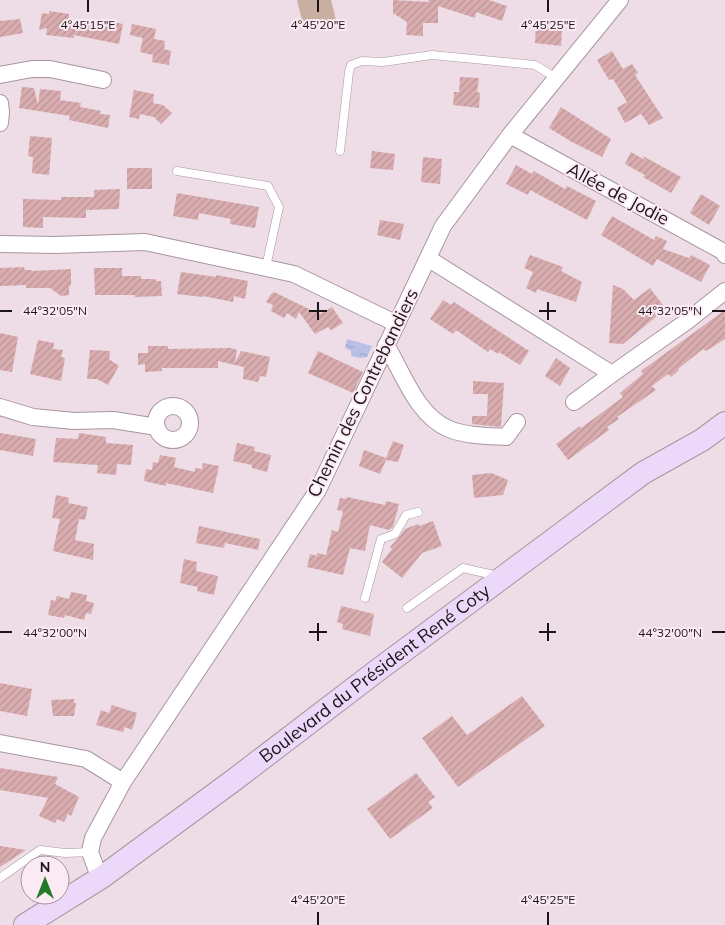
<svg xmlns="http://www.w3.org/2000/svg" width="725" height="925" font-family="Mulish,sans-serif">
<style>
.pitch{fill:#c9aea2}
.water{fill:url(#water-ripples)}
.building{fill:url(#building-hatch)}
.lines{fill:none;stroke-linecap:round;stroke-linejoin:round}
.lane-casing{stroke:#a796a0;stroke-width:9}
.street-casing{stroke:#a796a0;stroke-width:18}
.secondary-casing{stroke:#a796a0;stroke-width:24}
.lane{stroke:#fff;stroke-width:8}
.street{stroke:#fff;stroke-width:16}
.secondary{stroke:#ecd9f9;stroke-width:22}
.ticks{fill:none;stroke:#1b1418;stroke-width:2}
.labels{text-anchor:middle;stroke-width:4;stroke-linejoin:round;paint-order:stroke}
.street-label{font-size:18px;fill:#1b1418;stroke:#fbe9f3}
.ticks-label{font-size:12px;text-anchor:middle;fill:#1b1418;stroke:#fbe9f3;stroke-width:4;stroke-linejoin:round;paint-order:stroke}
</style>
<defs>
<pattern id="water-ripples" width="26" height="14" patternUnits="userSpaceOnUse" patternTransform="scale(1.25)"><rect width="26" height="14" fill="#bac0e5"/><path d="M2 4q2-2 4 0t4 0M15 11q2-2 4 0t4 0" fill="none" stroke="#9fa4c4"/></pattern>
<pattern id="building-hatch" width="6" height="6" patternUnits="userSpaceOnUse" patternTransform="scale(1.25)"><rect width="6" height="6" fill="#d9adaf"/><path d="M-1 1l2-2M0 6l6-6M5 7l2-2" fill="none" stroke="#ba9496"/></pattern>
</defs>
<rect width="100%" height="100%" fill="#eedce6"/>
<path class="pitch" d="M297,0H331L336,20L304,28Z"/>
<path class="water" d="M347,339L372,346L367,357L360,358L351,356V351L345,348Z"/>
<path class="building" d="M393,0L429,2L428,0H489L507,6L502,21L476,12L475,18L438,6V23H423V36L406,35L407,22L393,13Z
M49,11L69,14L68,22L96,26L97,19L123,24L119,44L74,35V38L46,35L47,28L39,30L42,13L49,14Z
M20,19L23,33L0,37V21Z
M132,24L156,29L154,39L165,41L164,49L171,51L169,65L152,62L153,55L140,52L143,38L130,35Z
M536,26L562,28L561,46L535,43Z
M612,51L623,69L632,64L638,73L635,75L663,118L649,125L641,114L625,123L617,108L627,102L613,79L609,80L597,60Z
M460,77L479,78L477,92L480,93L479,108L453,105L454,92H459Z
M22,87L34,88L38,105L40,89L61,91L60,100L81,103L80,107L101,111L100,114L110,115L108,128L69,120L70,116L19,108Z
M134,90L154,94L153,103L163,105L172,113L161,124L154,117L140,114L139,119L129,117Z
M561,107L611,139L602,157L572,142L549,128Z
M30,136L52,138L49,175L32,173L33,157L28,156Z
M372,151L395,154L393,170L370,168Z
M631,152L645,160L643,156L681,177L671,193L643,177L645,175L625,164Z
M423,157L442,159L440,184L421,182Z
M516,165L532,174L534,171L565,189L567,186L596,201L587,220L530,190L528,195L506,184Z
M127,168H152V189H127Z
M120,189L119,209L86,210V218L43,217V228L23,227V199L61,200V197H94V190Z
M177,193L259,207L255,228L230,224L231,219L199,213L198,220L173,216Z
M701,194L720,206L709,225L690,213Z
M612,216L654,240L656,236L667,241L663,249L689,258L691,255L710,265L701,282L657,259L653,266L601,235Z
M380,220L404,224L400,240L377,235Z
M530,255L563,267L561,271L582,282L576,302L537,289L536,293L526,288L533,272L524,268Z
M24,267L25,270H32V271L71,269V285L69,286V295L61,296L50,288H26V285L0,286V268Z
M94,268H122V276H141V279H155L156,281H161L162,296L135,297V295H95Z
M181,272L216,277V275L248,281L245,299L234,296L233,302L203,296V297L177,294Z
M613,285L623,289L634,300L650,288L663,305L654,312L657,316L623,344L609,343Z
M274,292L315,312L317,311L320,314L332,307L343,323L331,330L328,327L315,334L299,312L296,319L287,313L284,318L271,311L273,305L266,302L270,295Z
M443,300L451,305L454,302L529,351L520,365L499,352L498,354L490,349L488,352L456,330L453,334L430,319Z
M725,310V339L706,351L703,349L678,369L679,370L671,377L668,374L652,386L656,390L617,417L619,419L607,427L609,430L568,460L556,444L580,426L581,428L623,397L620,393L643,374L641,371Z
M0,333L18,337L12,372L0,370Z
M38,340L54,343L53,349L63,350L61,357L65,358L61,381L30,374Z
M148,346H168V349L231,348L237,350L235,363L241,351L270,357L266,377L260,376L258,382L243,379L244,367L218,361V368H162V371L145,372V364L138,365V353H148Z
M90,350L110,351L109,359L119,366L108,385L97,379H87Z
M318,351L363,372L353,393L308,373Z
M556,358L570,368L560,386L545,376Z
M473,381L504,383L501,427L472,424V416H487L488,394H473Z
M0,433L36,439L33,456L0,450Z
M79,433L106,437V443L133,445L131,465L117,464L116,475L97,473L98,465L53,462L56,438L78,439Z
M393,441L404,445L398,462L386,460L380,474L359,466L364,450L386,458Z
M237,443L255,447L254,451L271,455L267,472L252,468V465L233,461Z
M160,455L176,458L174,467L195,472V468L202,469L203,463L219,466L213,493L166,483V486L144,481L146,469L152,470L153,462L158,463Z
M491,473L508,480L503,495L474,498L472,475Z
M56,495L69,498L68,503L88,507L85,520L79,519L75,540L94,544L93,560L53,551L60,519L52,518Z
M347,497L385,505L386,501L399,504L393,527L389,530L370,525L365,551L350,548L343,575L307,567L310,554L317,556V553L326,555L332,530L338,532L343,511L337,510L340,498L346,499Z
M433,521L442,546L422,553L402,578L382,562L392,549L390,547L399,537L405,529L418,524L419,526Z
M199,526L260,539L258,550L225,543L224,548L196,543Z
M184,559L197,562L196,571L218,576L214,595L197,591L198,587L180,583Z
M71,592L87,595L86,601L94,603L91,614L86,613L84,620L65,615L64,618L48,615L51,600L55,601L57,596L69,599Z
M341,606L374,614L370,636L342,629L343,624L337,622Z
M0,683L32,689L27,716L0,711Z
M522,696L545,726L458,787L422,738L452,716L467,735Z
M74,699V703H76L74,716H53L51,700Z
M112,705L137,713L132,730L125,727L123,732L96,725L101,710L109,713Z
M0,768L58,777L55,784L79,797L71,816L68,814L64,822L57,819L55,823L39,816L48,798L0,790Z
M416,773L435,797L428,802L433,808L390,839L367,809Z
M0,846L26,850L0,867Z"/>
<g class="lines">
<g class="lane-casing">
<path id="lane" d="M340,151L349,72L351,65L362,61L383,62L432,55L535,65L556,78
M177,171L268,186L279,207L266,267
M365,598L381,539L395,534L406,515L418,512
M407,608L463,568L498,576
M0,878L40,850L65,853L90,852"/>
</g>
<g class="street-casing">
<path id="street" d="M0,75L32,69H50L103,80
M0,103L1,112L0,123
M510,135L724,252L725,255
M0,244L55,245L145,242L294,274L397,324
M429,259L612,374L686,322L725,291
M386,345C403,373 417,416 449,429C466,436 488,436 506,437L517,422
M574,402L612,374
M156 423a17 17 0 1 1 34 0a17 17 0 1 1-34 0Z
M0,407L33,417L74,421L113,420L157,427
M0,743L86,759L123,782
M102,877L97,871L90,852L93,838L123,782L318,490L443,226L510,135L620,0"/>
</g>
<g class="secondary-casing">
<g id="secondary">
<path id="s1" d="M25,925L102,877L234,780L378,670L643,473L702,440L725,423"/>
</g>
</g>
<use href="#lane" class="lane"/>
<use href="#street" class="street"/>
<use href="#secondary" class="secondary"/>
</g>
<path class="ticks" d="M88,0V12M318,0V12M548,0V12M318,302V320M548,302V320M0,311H12M309,311H327M539,311H556M712,311H725M318,623V641M548,623V641M0,632H12M309,632H327M539,632H556M712,632H725M318,912V925M548,912V925"/>
<g class="labels">
<g class="street-label">
<text transform="translate(618 194) rotate(28)" y="6">Allée de Jodie</text>
<text transform="translate(363 393) rotate(-64)" y="6">Chemin des Contrebandiers</text>
<text dy="6" stroke="none"><textPath href="#s1" startOffset="431">Boulevard du Président René Coty</textPath></text>
</g>
</g>
<g class="ticks-label">
<text x="88" y="29">4°45'15"E</text>
<text x="318" y="29">4°45'20"E</text>
<text x="548" y="29">4°45'25"E</text>
<text x="55" y="315">44°32'05"N</text>
<text x="670" y="315">44°32'05"N</text>
<text x="55" y="637">44°32'00"N</text>
<text x="670" y="637">44°32'00"N</text>
<text x="318" y="904">4°45'20"E</text>
<text x="548" y="904">4°45'25"E</text>
</g>
<g transform="translate(45 880)"><circle r="24" fill="#fbe9f3" stroke="#a1949b"/>
<path d="M0-4L9 19L0 12L-9 19Z" fill="#227b29"/>
<text y="-8" font-size="14" font-weight="bold" text-anchor="middle" fill="#1b1418">N</text>
</g>
</svg>
